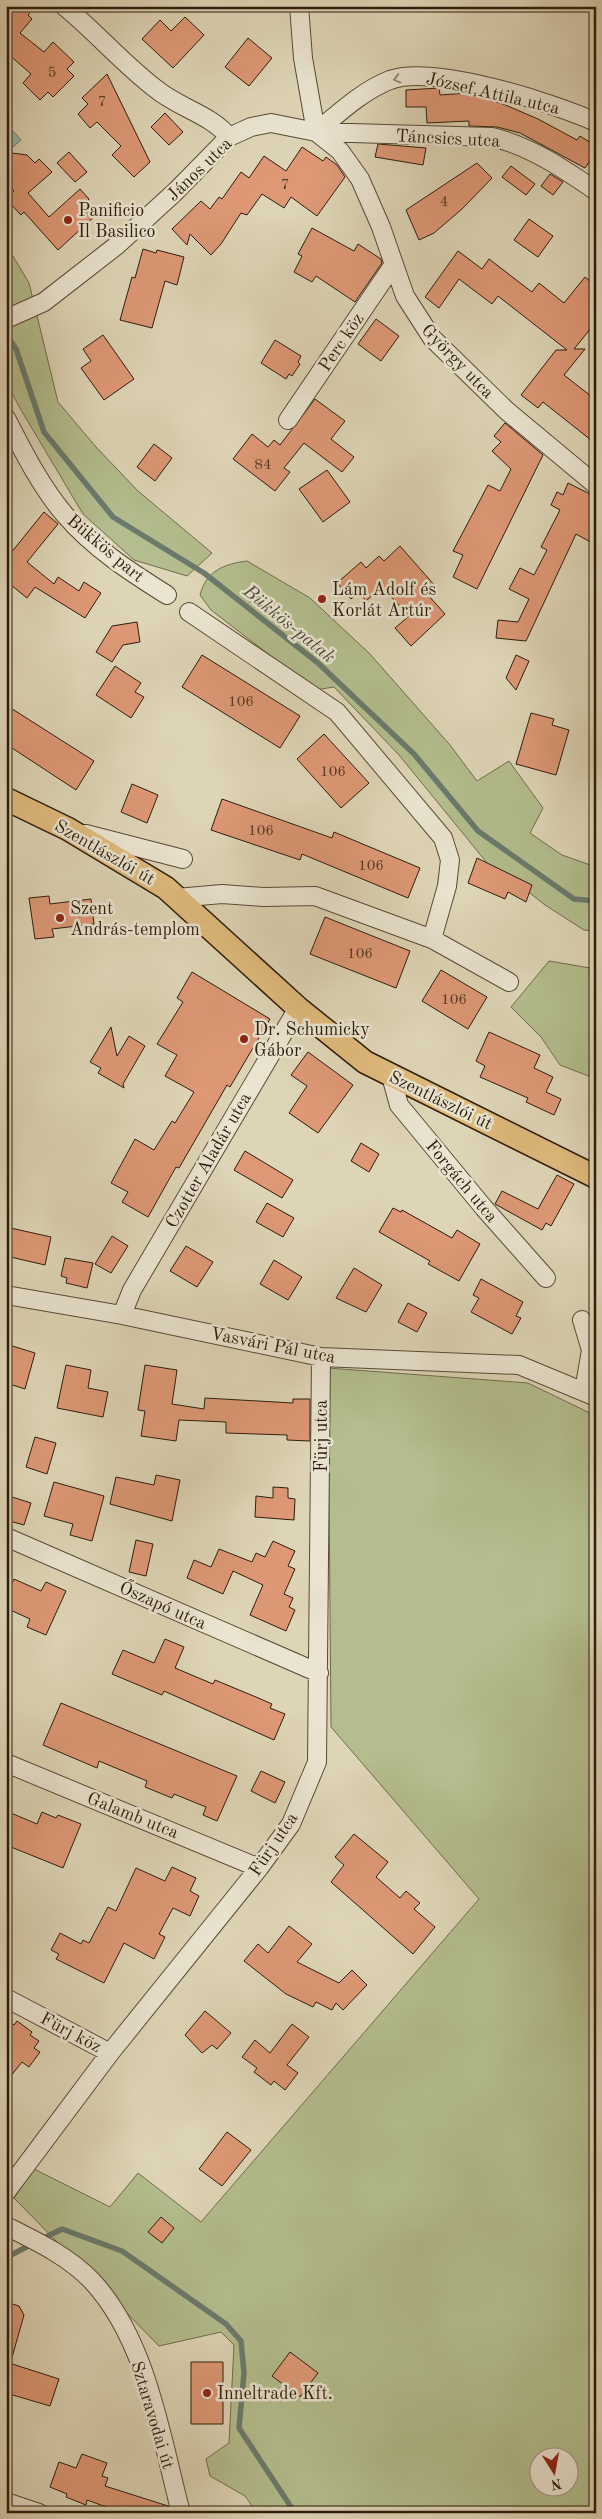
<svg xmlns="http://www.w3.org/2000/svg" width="602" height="2519" font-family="'Old Standard TT',serif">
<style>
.green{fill:#b3bd8d;stroke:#706c4c;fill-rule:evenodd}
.water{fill:#93b9ad;stroke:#6a7a6d}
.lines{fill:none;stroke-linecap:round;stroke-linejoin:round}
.stream{stroke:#6a7a6d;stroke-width:5.5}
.building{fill:#de9876;stroke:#2c1c0c}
.minor-casing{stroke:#584a36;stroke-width:20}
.major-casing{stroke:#2c1c0c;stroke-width:25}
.minor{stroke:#eae4d0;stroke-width:18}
.major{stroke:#dfba7b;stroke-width:22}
.oneway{stroke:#948a78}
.poi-dot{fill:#8f2418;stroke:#eae4d0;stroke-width:2}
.labels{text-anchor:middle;stroke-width:5;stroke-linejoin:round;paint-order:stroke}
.number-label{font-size:15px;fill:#583b26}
.street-label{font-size:18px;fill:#2c1c0c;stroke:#eae4d0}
.poi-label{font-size:18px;fill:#2c1c0c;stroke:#eae4d0;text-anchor:start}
.water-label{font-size:19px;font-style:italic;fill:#4b4b3c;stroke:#eae4d0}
</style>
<rect width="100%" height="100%" fill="#ded5b6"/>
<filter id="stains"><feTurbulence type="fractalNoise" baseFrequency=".004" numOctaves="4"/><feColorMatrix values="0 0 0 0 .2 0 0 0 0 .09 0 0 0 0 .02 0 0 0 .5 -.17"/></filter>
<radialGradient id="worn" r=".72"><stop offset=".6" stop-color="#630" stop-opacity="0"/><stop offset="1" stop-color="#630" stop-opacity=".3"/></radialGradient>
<path class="green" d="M6,249L13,256L29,283L58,402L96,447L138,491L212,553L187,576L134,560L83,514L21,410L6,382Z
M247,561L310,598L370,654L450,745L477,781L509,761L543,808L530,833L562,855L596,867V931L584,930L545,905L521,886L492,869L399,755L334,687L315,690L211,610L200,595C206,571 224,564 247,561Z
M549,961L596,969V1079L560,1065L541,1037L511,1007Z
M328,1368L528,1383L596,1416V2513H257L245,2496L210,2476L206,2459L229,2443L234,2345L221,2332L159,2346L14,2198L34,2169L110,2207L138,2173L201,2222L479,1899L331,1727ZM540,2456H570V2486H540Z"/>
<path class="water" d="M13,131L21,140L6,153V138Z"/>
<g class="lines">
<path class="stream" d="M6,334L16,349L44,432L113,517L204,573L318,663L414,754L478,831L574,899L596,901
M40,2240L62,2229L122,2251L226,2324L241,2341L244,2373L239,2428L295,2513
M6,2252L11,2255L32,2244"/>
</g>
<path class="building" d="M12,6H36L28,15L32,19L20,33L44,52L53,42L74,62L67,69L74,76L53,97L48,92L40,100L23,83L31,74L6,52V13Z
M185,17L204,35L173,68L142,39L160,20L171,31Z
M248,38L272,58L249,86L225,67Z
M107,74L150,162L134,177L112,155L121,146L97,122L90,128L78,114L88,104L82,98Z
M439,88L440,95L468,93L503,104L538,119L577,140L580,136L596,146V152L585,168L520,133L497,127L469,126V121L427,123L426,107H406V90Z
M165,113L183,132L169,145L151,127Z
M378,144L426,148L423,165L375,157Z
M302,147L323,161L326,157L337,165L345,177L317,216L291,197L284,208L262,194L247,215L241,213L221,244L211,255L190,234L187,245L172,229L201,201L210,209L219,197L222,199L241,172L249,178L264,156L286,171Z
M69,152L87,172L75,182L57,163Z
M12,153L27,155L35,163L39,159L52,172L28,193L49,217L80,189L89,199L87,202L98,213L58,250L24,212L21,215L6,199L14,191L6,183V158Z
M477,163L492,178L462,209L434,233L419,240L406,210Z
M511,166L535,184L526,195L502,177Z
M550,174L563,182L553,195L541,186Z
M529,219L553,236L538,257L514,240Z
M312,228L354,251L358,244L381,259L382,263L355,302L316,276L312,282L294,272L302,256L298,254Z
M143,249L156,253L157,250L184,257L177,285L165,281L152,328L120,320L132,277L135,278Z
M458,251L482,269L489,259L532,292L539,283L564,303L585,277L596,286V322L574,349H585L564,375L596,400V444L543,402L538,408L521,395L556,350H567L498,296L492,304L459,279L439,308L425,297Z
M376,319L399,336L381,361L358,344Z
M103,335L134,379L104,400L81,368L91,361L83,349Z
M275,340L301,356L298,362L300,364L292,376L289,374L286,379L261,363Z
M315,399L345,421L331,439L354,457L342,472L304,443L284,468L290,472L275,491L233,459L252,434L268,447L274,440L280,445Z
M505,423L543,455L477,589L453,577L463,555L453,551L488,485L500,491L511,469L492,451L501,442L494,436Z
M154,444L172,458L155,481L137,467Z
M327,470L350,502L323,522L299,489Z
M568,483L596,497V545L576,534L526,641L496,638L498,620L518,622L529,599L509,589L520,568L534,575L547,550L541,547L560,510L551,505L557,492L563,495Z
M44,512L58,524L27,562L54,584L58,577L79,591L84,582L101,593L85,618L35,587L27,598L6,581V559Z
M400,546L436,587L428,595L445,614L411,646L395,628L409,616L382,587L366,601L359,592L351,599L337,583L361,562L366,568L379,556L384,561Z
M137,622L140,642L123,645L112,662L96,652L112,626Z
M202,655L300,716L280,748L182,687Z
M516,655L529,661L516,690L506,678Z
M115,666L141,683L135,692L144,697L131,718L96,695Z
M6,705L94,761L76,790L6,744Z
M531,713L554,719L552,725L569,730L556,775L516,764Z
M324,734L369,783L341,808L297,759Z
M132,784L158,795L147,823L121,812Z
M222,799L332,838L334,832L420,868L408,898L302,854L300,860L211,830Z
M477,858L532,885L526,902L508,892L505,899L468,883Z
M49,896L50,904L91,899L94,924L52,929L54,937L35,939L29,898Z
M325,917L410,951L396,988L310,954Z
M441,970L487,997L468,1029L422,1001Z
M192,972L270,1019L230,1087L227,1085L179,1168L176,1167L148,1217L122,1202L128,1192L111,1183L135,1139L154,1150L172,1121L175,1123L194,1092L165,1076L177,1055L157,1044L183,1002L177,998Z
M111,1027L117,1056L129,1036L145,1046L123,1084L124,1088L98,1073L101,1068L90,1062Z
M489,1032L540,1055L534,1068L553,1077L546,1092L561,1099L554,1115L526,1102L528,1098L480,1077L485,1066L476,1061Z
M308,1052L353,1085L318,1133L289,1113L307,1086L291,1075Z
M361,1143L379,1154L369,1172L351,1161Z
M245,1151L293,1180L282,1198L234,1170Z
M557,1175L574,1184L551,1226L546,1223L542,1230L495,1204L502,1191L538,1209Z
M267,1203L294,1218L283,1237L256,1222Z
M393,1208L401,1212L402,1210L452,1238L457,1230L480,1244L459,1281L428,1264L430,1261L379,1232Z
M6,1227L51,1237L45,1265L6,1256Z
M112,1236L128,1246L111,1273L95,1264Z
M186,1246L213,1262L197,1287L170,1271Z
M65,1258L93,1263L87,1288L66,1283L67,1278L61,1276Z
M274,1260L302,1277L288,1300L260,1284Z
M354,1268L382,1285L366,1312L336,1298Z
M481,1279L523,1302L516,1316L521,1318L512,1334L471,1312L479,1298L473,1295Z
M408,1303L427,1313L417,1332L398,1322Z
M6,1344L35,1353L25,1389L6,1383Z
M66,1365L91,1370L88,1388L108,1392L103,1417L57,1408Z
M145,1365L177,1370L172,1404L204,1409L205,1398L293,1403V1399H310V1441L287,1440V1435L226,1433V1422L179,1420L176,1441L141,1436L145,1411L138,1410Z
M35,1437L56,1443L47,1474L26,1467Z
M156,1475L180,1480L172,1521L110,1504L116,1477L154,1485Z
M54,1482L104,1496L92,1541L70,1535L73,1524L44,1516Z
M273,1487L288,1488V1498L295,1499L294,1520L255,1517L256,1496L273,1498Z
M12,1497L31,1503L24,1525L6,1520Z
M136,1540L153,1544L146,1576L129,1572Z
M273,1541L295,1551L288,1566L295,1569L284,1594L293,1598L289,1607L295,1610L286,1631L250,1615L263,1585L233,1571L223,1594L187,1578L194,1560L211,1567L219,1549L252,1562L256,1553L265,1557Z
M14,1579L41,1591L46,1582L66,1591L46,1635L27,1627L30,1619L6,1608V1596Z
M165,1639L184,1647L175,1668L213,1684L215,1680L256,1697L272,1704L270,1708L285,1714L274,1740L164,1691L162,1695L112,1674L123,1650L154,1663Z
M61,1703L237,1776L217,1821L203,1815L206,1807L174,1794L172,1798L145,1787L147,1781L99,1761L97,1768L43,1745Z
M261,1771L285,1782L275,1803L251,1791Z
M6,1811L37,1824L42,1812L56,1818L58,1815L81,1824L63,1868L6,1845Z
M354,1834L388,1862L376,1877L400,1898L406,1891L420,1903L414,1909L435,1927L413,1954L331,1882L344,1865L335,1857Z
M172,1867L196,1878L190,1891L199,1896L190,1916L173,1908L159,1934L165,1937L154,1959L124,1943L104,1983L56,1959L59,1954L51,1950L60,1933L81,1944L83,1940L89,1943L108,1907L116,1911L136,1868L165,1881Z
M289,1926L312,1944L297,1962L339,1983L352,1970L367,1985L343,2010L336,2003L332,2010L316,2002L313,2007L286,1994L244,1961L258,1944L268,1953Z
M205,2011L231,2033L217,2049L212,2045L202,2053L185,2035Z
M6,2020L14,2025L17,2021L32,2032L30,2035L39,2041L34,2048L40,2052L29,2067L22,2062L6,2082Z
M292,2024L309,2037L287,2065L298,2073L285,2090L274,2081L271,2085L254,2072L257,2068L242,2057L255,2040L270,2053Z
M227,2132L251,2150L222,2186L199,2169Z
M161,2217L174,2228L162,2243L148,2232Z
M6,2302L19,2306L24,2315L11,2361H6Z
M290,2352L318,2373L300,2397L272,2376Z
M6,2362L59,2379L50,2406L6,2393Z
M191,2362H223V2424H191Z
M82,2454L107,2463L102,2476L108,2478L105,2486L168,2506L170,2513H123L87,2500L86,2505L66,2497L67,2494L50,2487L59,2462L76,2468Z"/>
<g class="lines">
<g class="minor-casing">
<path id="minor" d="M64,6C96,32 123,64 156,89C179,108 210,114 229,137
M299,6L303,58L316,132
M316,132L340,151L360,179L381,227L405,296L432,338L507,411L596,485
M316,132C339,113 362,91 390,80C434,64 553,103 596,122
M6,319L44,302L116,246L175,192L229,137L251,127L271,123L316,132L492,137C530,146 564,169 596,191
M6,418C23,451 41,487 65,515C93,548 132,573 167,595
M288,420L394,264
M189,612L337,712L443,838L450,860L447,886L432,939
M86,834L183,859
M177,898L222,894L263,897L315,896L432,939L509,982
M391,1076L399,1105L484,1208L546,1278
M6,1295L122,1315L321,1357L519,1365L596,1397
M122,1315L132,1290L298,1008
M582,1320L591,1350L584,1391
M6,1537L319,1673
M6,1763L259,1868
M6,1998L110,2053
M6,2192L110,2053L259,1868L291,1824L317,1762L321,1357
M6,2226C36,2241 68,2256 92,2281C147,2340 161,2437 181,2513
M6,2502L39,2513"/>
</g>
<g class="major-casing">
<path id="major" d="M6,799L68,829L166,888L298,1008L365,1062L596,1177"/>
</g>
<use href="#minor" class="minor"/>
<use href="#major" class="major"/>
</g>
<defs><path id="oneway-chevron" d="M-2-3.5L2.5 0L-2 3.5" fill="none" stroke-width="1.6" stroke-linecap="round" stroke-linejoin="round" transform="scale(1.25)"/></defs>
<use class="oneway" href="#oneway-chevron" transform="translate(397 79) rotate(165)"/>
<g class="poi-dot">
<circle cx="68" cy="220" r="5"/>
<circle cx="322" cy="599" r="5"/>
<circle cx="60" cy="918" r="5"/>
<circle cx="244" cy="1039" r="5"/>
<circle cx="207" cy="2393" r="5"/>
</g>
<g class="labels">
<g class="number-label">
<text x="52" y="77">5</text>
<text x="102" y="106">7</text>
<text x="285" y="189">7</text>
<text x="444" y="206">4</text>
<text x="263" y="469">84</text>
<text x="241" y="706">106</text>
<text x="333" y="776">106</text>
<text x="261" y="835">106</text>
<text x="371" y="870">106</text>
<text x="360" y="958">106</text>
<text x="454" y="1004">106</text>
</g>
<g class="street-label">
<text transform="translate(493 93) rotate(13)" y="6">József Attila utca</text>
<text transform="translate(448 138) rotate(3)" y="6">Táncsics utca</text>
<text transform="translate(199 169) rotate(-44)" y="6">János utca</text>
<text transform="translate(341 342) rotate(-56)" y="6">Perc köz</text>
<text transform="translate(458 361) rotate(46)" y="6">György utca</text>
<text transform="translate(106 548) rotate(40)" y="6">Bükkös part</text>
<text transform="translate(105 852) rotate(30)" y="6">Szentlászlói út</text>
<text transform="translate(441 1100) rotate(26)" y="6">Szentlászlói út</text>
<text transform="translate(208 1160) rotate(-60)" y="6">Czotter Aladár utca</text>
<text transform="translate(462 1181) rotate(50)" y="6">Forgách utca</text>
<text transform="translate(273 1345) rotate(11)" y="6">Vasvári Pál utca</text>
<text transform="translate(321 1436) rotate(-90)" y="6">Fürj utca</text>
<text transform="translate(163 1605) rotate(24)" y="6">Őszapó utca</text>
<text transform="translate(133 1815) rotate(22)" y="6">Galamb utca</text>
<text transform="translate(273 1844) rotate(-56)" y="6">Fürj utca</text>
<text transform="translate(71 2032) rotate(28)" y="6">Fürj köz</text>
<text transform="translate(153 2415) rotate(73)" y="6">Sztaravodai út</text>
</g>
<g class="poi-label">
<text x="78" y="216">Panificio<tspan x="78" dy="21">Il Basilico</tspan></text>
<text x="332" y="595">Lám Adolf és<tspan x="332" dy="21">Korlát Artúr</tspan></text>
<text x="70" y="914">Szent<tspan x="70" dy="21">András-templom</tspan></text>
<text x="254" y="1035">Dr. Schumicky<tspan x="254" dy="21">Gábor</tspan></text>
<text x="217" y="2399">Inneltrade Kft.</text>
</g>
<g class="water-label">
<text transform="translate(290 623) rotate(39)" y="7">Bükkös-patak</text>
</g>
</g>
<rect width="602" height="2519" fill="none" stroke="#ded5b6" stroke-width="25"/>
<rect x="8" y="8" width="587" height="2504" fill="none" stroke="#2c1c0c" stroke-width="2.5"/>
<rect x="12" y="12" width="577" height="2494" fill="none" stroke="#2c1c0c"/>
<g transform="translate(554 2472) rotate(169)"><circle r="24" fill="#eae4d0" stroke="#9e9482"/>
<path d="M0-4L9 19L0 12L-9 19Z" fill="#8f2418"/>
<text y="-8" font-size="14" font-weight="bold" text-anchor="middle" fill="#2c1c0c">N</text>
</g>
<rect width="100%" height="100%" filter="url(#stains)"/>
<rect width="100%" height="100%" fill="url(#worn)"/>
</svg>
